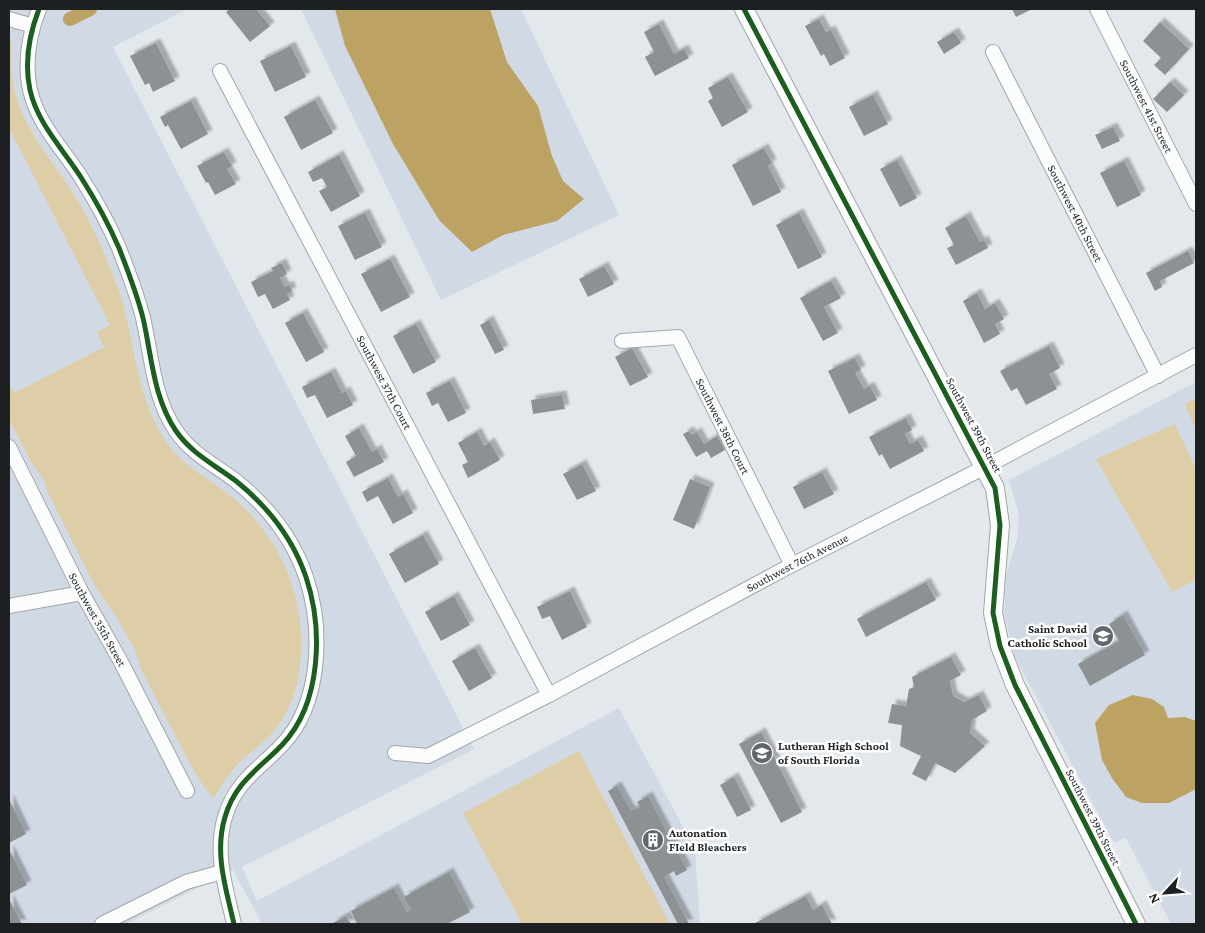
<svg xmlns="http://www.w3.org/2000/svg" width="1205" height="933" font-family="'Crimson Pro',serif">
<style>
.built{fill:#d1dae4}
.green{fill:#decea7}
.water{fill:#bca364}
.lines{fill:none;stroke-linecap:round;stroke-linejoin:round}
.canal{stroke:#bca364;stroke-width:14}
.building{fill:#8d9194;filter:url(#shadow)}
.minor-casing{stroke:#a2a5a9;stroke-width:16}
.tertiary-casing{stroke:#a2a5a9;stroke-width:20}
.minor{stroke:#fbfcfc;stroke-width:14}
.tertiary{stroke:#fbfcfc;stroke-width:18}
.cycleway-casing{stroke:#fff;stroke-width:8}
.cycleway{stroke:#1b5e20;stroke-width:5}
.labels{text-anchor:middle;stroke-width:5;stroke-linejoin:round;paint-order:stroke}
.street-label{font-size:12px;fill:#1d2023;stroke:#fff}
.poi-label{font-size:12px;font-weight:bold;fill:#1d2023;stroke:#fff;text-anchor:start}
</style>
<defs>
<filter id="shadow"><feDropShadow dx="4.5" dy="-4.5" stdDeviation="1" flood-color="#0004"/></filter>
</defs>
<rect width="100%" height="100%" fill="#e3e8ed"/>
<path class="built" d="M9,9H187L113,47L474,749L242,867L257,901L619,708L695,849L700,924H262L233,870L126,924H9Z
M301,9H521L619,215L441,300Z
M1196,382V924H1171L1126,838L1114,843L1015,657L1004,615L1006,576L1017,539L1019,515L1009,480Z"/>
<path class="green" d="M9,40L12,41C12,58 10,76 15,93C26,135 58,166 79,203C95,230 108,260 119,291C135,341 135,391 163,437C179,464 208,478 232,497C285,540 311,611 298,678C295,697 285,718 272,733C263,743 253,750 243,759C231,770 222,784 214,798L204,787L187,759L141,669L134,648L118,620L95,586L48,493L44,480L30,461L9,419V384L14,393L104,347L97,332L110,325L9,128Z
M1196,399V430L1185,404Z
M1175,424L1196,469V580L1172,592L1096,459Z
M579,751L670,924H522L463,813Z"/>
<path class="water" d="M335,9H490L507,62L538,106L552,156L563,181L584,199L557,221L503,235L472,252L439,220L393,144L345,46Z
M1133,695L1152,699L1164,707L1168,718L1185,717L1196,721V789L1169,803H1142L1126,797L1112,778L1102,760L1095,723L1109,705Z"/>
<g class="lines">
<path class="canal" d="M70,19L90,9"/>
</g>
<path class="building" d="M230,9H256L270,26L250,42L226,12Z
M1012,9H1032L1016,17Z
M819,19L826,32L831,30L845,58L830,66L824,54L821,56L805,26Z
M1160,22L1189,49L1165,75L1154,65L1161,58L1143,41Z
M659,24L674,54L684,49L689,58L655,76L645,57L654,52L644,32Z
M954,32L961,43L944,54L937,42Z
M156,43L175,81L153,92L149,83L145,85L130,56Z
M291,46L306,77L275,92L260,61Z
M728,77L748,112L722,127L708,101L713,98L708,88Z
M1170,82L1184,95L1167,112L1153,99Z
M873,95L888,124L864,136L849,107Z
M315,100L333,133L301,150L284,117Z
M191,101L208,134L181,149L168,125L165,127L160,117Z
M1113,127L1120,141L1102,149L1095,135Z
M764,148L772,163L768,166L781,192L753,206L732,165Z
M224,152L232,166L227,169L236,184L215,195L208,182L206,183L197,166Z
M339,155L360,196L331,212L319,191L327,187L322,178L313,182L308,172Z
M897,160L917,198L900,207L880,169Z
M1124,161L1141,195L1117,207L1100,173Z
M365,213L382,247L355,260L338,226Z
M799,213L822,257L798,269L776,225Z
M966,216L980,242L984,240L988,248L956,265L947,248L954,245L945,228Z
M1188,251L1194,263L1160,281L1162,287L1155,291L1146,273Z
M390,259L410,297L381,312L361,274Z
M282,263L287,274L280,278L285,287L289,285L292,291L287,294L290,300L273,309L265,294L258,297L251,282L273,271L271,268Z
M604,266L614,284L588,297L579,279Z
M831,281L841,298L824,307L838,333L823,341L800,298Z
M977,293L985,309L995,303L1004,319L995,324L1000,334L984,343L963,301Z
M303,313L324,352L306,362L285,323Z
M489,320L504,350L495,354L480,325Z
M416,324L436,362L413,374L393,336Z
M1049,346L1060,368L1049,374L1057,389L1026,405L1017,388L1011,391L1000,371Z
M632,348L648,377L630,386L615,357Z
M855,358L861,370L855,373L864,389L870,386L877,400L849,414L828,371Z
M331,372L342,393L346,391L353,405L327,418L315,395L307,398L302,387Z
M450,381L466,413L448,422L438,403L432,406L426,393Z
M562,395L565,409L533,414L531,400Z
M906,418L912,430L905,434L910,444L918,440L924,451L890,469L882,454L879,456L869,437Z
M359,428L372,452L377,449L384,462L354,477L346,462L356,456L345,436Z
M689,431L692,435L697,432L704,444L717,436L725,450L711,458L707,451L696,457L683,434Z
M477,432L484,446L490,442L500,460L468,478L462,465L468,462L458,443Z
M582,464L596,491L577,500L563,474Z
M822,472L834,494L804,509L793,487Z
M388,478L398,497L403,494L413,513L393,524L378,496L367,502L362,492Z
M690,479L710,487L694,529L673,520Z
M423,535L439,564L405,583L389,554Z
M926,582L936,600L866,637L857,619Z
M570,591L587,627L562,640L550,616L542,619L537,607Z
M454,596L470,625L441,641L425,612Z
M1123,615L1145,655L1090,686L1078,664L1119,641L1109,624Z
M475,648L492,678L469,691L452,661Z
M951,657L961,675L950,681L953,696L964,702L979,695L987,711L972,720L970,733L985,746L955,773L935,763L926,781L912,774L921,756L900,746L902,725L888,723L892,704L906,706L909,689L914,687L912,677Z
M761,732L802,812L781,823L739,744Z
M734,777L751,810L737,817L720,785Z
M617,786L631,811L640,807L637,802L648,796L687,870L676,876L674,871L664,877L689,924H678L608,791Z
M9,799L26,834L9,843Z
M9,849L27,885L9,894Z
M449,872L470,912L447,924H357L351,911L394,888L407,912L411,910L404,897Z
M806,896L813,910L822,905L832,924H753Z
M9,899L22,924H9Z
M346,916L351,924H331Z"/>
<g class="lines">
<g class="minor-casing">
<g id="minor">
<path d="M39,9C29,35 24,62 30,90C38,125 64,150 82,179C96,201 109,225 119,248C128,271 137,294 143,318C152,357 153,397 176,431C192,454 215,465 236,481C267,506 293,539 306,577C323,628 322,703 282,745C259,769 235,782 225,817C214,853 226,889 234,924"/>
<path id="s1" d="M1097,9L1196,204"/>
<path d="M9,19L33,26"/>
<path id="s2" d="M993,52L1158,376"/>
<path id="s3" d="M220,71L549,695"/>
<path id="s4" d="M622,341L678,337L792,565"/>
<path id="s5" d="M9,447L82,593L121,662L187,791"/>
<path d="M9,606L82,593"/>
<path id="s6" d="M395,753L428,756L549,695L788,567L985,467L1196,355"/>
<path d="M102,924L186,882L222,872"/>
</g>
</g>
<g class="tertiary-casing">
<path id="tertiary" d="M744,9L995,488L1000,525L993,613L1000,646L1015,685L1136,924"/>
</g>
<use href="#minor" class="minor"/>
<use href="#tertiary" class="tertiary"/>
<g class="cycleway-casing">
<path id="cycleway" d="M39,9C29,35 24,62 30,90C38,125 64,150 82,179C96,201 109,225 119,248C128,271 137,294 143,318C152,357 153,397 176,431C192,454 215,465 236,481C267,506 293,539 306,577C323,628 322,703 282,745C259,769 235,782 225,817C214,853 226,889 234,924
M744,9L995,488L1000,525L993,613L1000,646L1015,685L1136,924"/>
</g>
<use href="#cycleway" class="cycleway"/>
</g>
<defs>
<g id="school-disc" transform="scale(1.125)"><circle r="9.5" fill="#62666a" stroke="#fff"/><path d="M0-5L7-2L0 1L-7-2ZM-4 1L0 2.5L4 1V4Q0 6-4 4Z" fill="#fff"/></g>
<g id="building-disc" transform="scale(1.125)"><circle r="9.5" fill="#62666a" stroke="#fff"/><path d="M-4-6H4V6H1V3H-1V6H-4ZM-2.5-4.3h1.7v1.8h-1.7ZM.8-4.3h1.7v1.8H.8ZM-2.5-1h1.7V.8h-1.7ZM.8-1h1.7V.8H.8Z" fill="#fff"/></g>
</defs>
<g fill-rule="evenodd">
<use href="#school-disc" x="1103" y="636"/>
<use href="#school-disc" x="762" y="753"/>
<use href="#building-disc" x="653" y="840"/>
</g>
<g class="labels">
<g class="street-label">
<text dy="4" stroke="none"><textPath href="#s1" startOffset="109">Southwest 41st Street</textPath></text>
<text dy="4" stroke="none"><textPath href="#s2" startOffset="181">Southwest 40th Street</textPath></text>
<text dy="4" stroke="none"><textPath href="#s3" startOffset="352">Southwest 37th Court</textPath></text>
<text transform="translate(974 425) rotate(62)" y="4">Southwest 39th Street</text>
<text dy="4" stroke="none"><textPath href="#s4" startOffset="156">Southwest 38th Court</textPath></text>
<text dy="4" stroke="none"><textPath href="#s6" startOffset="450">Southwest 76th Avenue</textPath></text>
<text dy="4" stroke="none"><textPath href="#s5" startOffset="194">Southwest 35th Street</textPath></text>
<text transform="translate(1093 817) rotate(63)" y="4">Southwest 39th Street</text>
</g>
<g class="poi-label">
<text x="1087" y="633" text-anchor="end">Saint David<tspan x="1087" dy="14">Catholic School</tspan></text>
<text x="778" y="750">Lutheran High School<tspan x="778" dy="14">of South Florida</tspan></text>
<text x="669" y="837">Autonation<tspan x="669" dy="14">FIeld Bleachers</tspan></text>
</g>
</g>
<rect width="1205" height="933" fill="none" stroke="#1d2023" stroke-width="20"/>
<g transform="translate(1165 893) rotate(244)" stroke="#ffffff" stroke-width="4" paint-order="stroke">
<path d="M0-4L9 19L0 12L-9 19Z" fill="#1d2023"/>
<text y="-8" font-size="14" font-weight="bold" text-anchor="middle" fill="#1d2023">N</text>
</g>
</svg>
